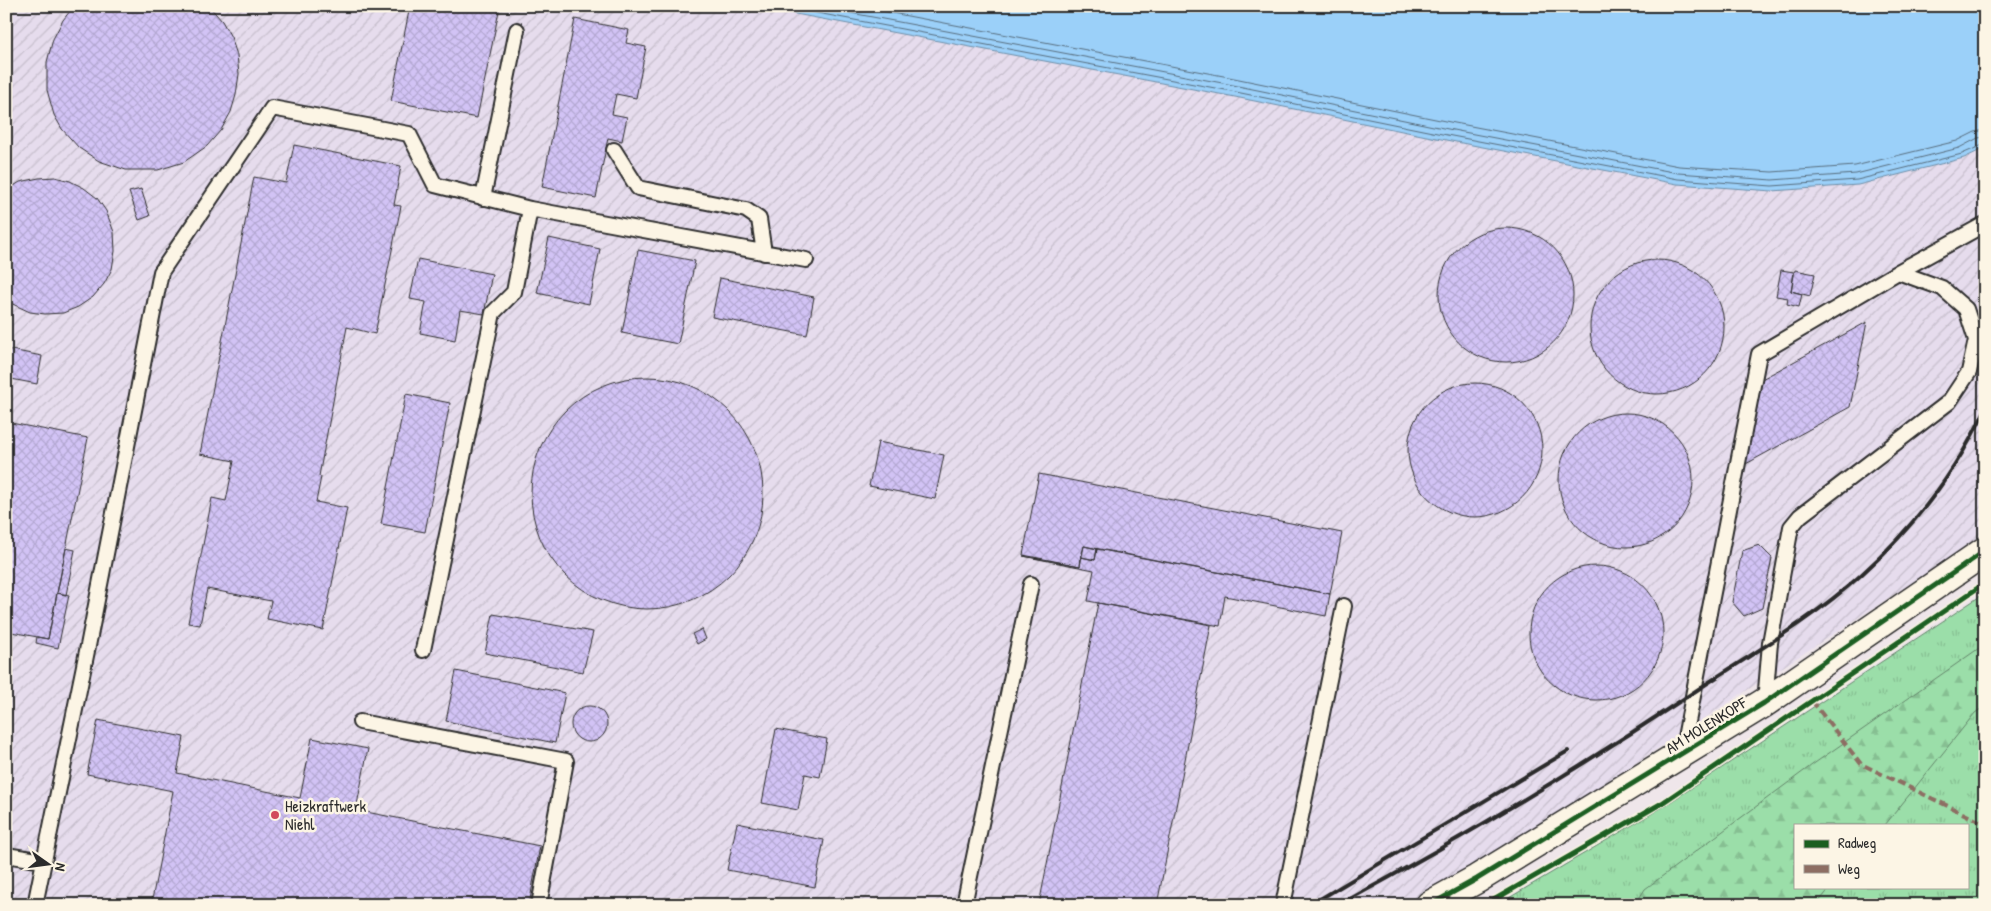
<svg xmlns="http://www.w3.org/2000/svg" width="1991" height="911" font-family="'Patrick Hand',sans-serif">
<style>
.industrial{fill:url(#industrial-furrows)}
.grass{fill:url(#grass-tufts);stroke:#63846a;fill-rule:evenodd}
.forest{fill:url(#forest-firs);stroke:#63846a}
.water{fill:#9bd0f9;stroke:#6e8ea7}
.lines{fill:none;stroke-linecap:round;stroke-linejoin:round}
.shore{stroke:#586d7d;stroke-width:1}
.building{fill:url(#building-cross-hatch);stroke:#2b2b2b}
.lane-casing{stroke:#2b2b2b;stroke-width:18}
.street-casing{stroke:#2b2b2b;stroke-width:31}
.lane{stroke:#fcf5e5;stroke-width:14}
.street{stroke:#fcf5e5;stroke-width:28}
.rail{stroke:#2b2b2b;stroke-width:4}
.quiet{stroke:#8d6e63;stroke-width:4;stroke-dasharray:8 4;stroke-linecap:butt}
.cycleway-casing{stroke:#fcf5e5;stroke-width:8}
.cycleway{stroke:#1b5e20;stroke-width:5}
.poi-dot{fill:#d1495b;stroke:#fcf5e5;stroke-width:2}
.labels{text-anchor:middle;stroke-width:5;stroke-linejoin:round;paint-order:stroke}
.street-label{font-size:16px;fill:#2b2b2b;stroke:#fcf5e5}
.poi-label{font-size:16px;fill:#2b2b2b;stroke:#fcf5e5;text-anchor:start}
</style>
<defs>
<pattern id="industrial-furrows" width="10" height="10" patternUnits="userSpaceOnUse" patternTransform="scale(1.25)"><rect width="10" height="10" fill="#e6dced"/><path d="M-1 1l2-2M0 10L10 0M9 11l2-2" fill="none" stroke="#c5bdcb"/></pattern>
<pattern id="grass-tufts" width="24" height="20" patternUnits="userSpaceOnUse" patternTransform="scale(1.25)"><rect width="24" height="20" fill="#9bdea9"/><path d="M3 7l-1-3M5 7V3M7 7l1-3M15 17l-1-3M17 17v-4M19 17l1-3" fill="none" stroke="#86bf92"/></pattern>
<pattern id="forest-firs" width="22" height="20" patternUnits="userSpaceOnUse" patternTransform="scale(1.25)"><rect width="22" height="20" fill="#9bdea9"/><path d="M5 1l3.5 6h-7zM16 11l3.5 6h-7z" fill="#86bf92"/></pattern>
<pattern id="building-cross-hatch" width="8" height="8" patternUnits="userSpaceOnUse" patternTransform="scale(1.25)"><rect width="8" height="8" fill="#d2c3f5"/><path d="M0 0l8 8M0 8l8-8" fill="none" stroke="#b4a8d2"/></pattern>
</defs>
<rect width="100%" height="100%" fill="#efe6ea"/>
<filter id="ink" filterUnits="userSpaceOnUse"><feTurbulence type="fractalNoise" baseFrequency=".02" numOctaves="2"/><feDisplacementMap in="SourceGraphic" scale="10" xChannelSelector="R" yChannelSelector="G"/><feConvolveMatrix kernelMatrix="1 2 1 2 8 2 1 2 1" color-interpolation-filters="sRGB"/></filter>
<g filter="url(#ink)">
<path class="industrial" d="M6,6H753L1230,96L1451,141L1677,184L1772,191L1858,185L1964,158L1985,148V535L1487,860L1404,905H6Z"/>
<path class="grass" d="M1985,593V905H1497L1663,807ZM1795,825H1967V887H1795Z"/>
<path class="forest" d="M1985,644V706L1975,713L1885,825H1795V887H1831L1816,905H1635L1645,889L1812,765Z"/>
<path class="water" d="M753,6H1985V148L1964,158L1858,185L1772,191L1677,184L1451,141L1230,96Z"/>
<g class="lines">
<path class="shore" d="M780,6L1231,91L1452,136L1678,179L1772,186L1857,180L1962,154L1985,144
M814,6L1233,85L1453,130L1678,173L1772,180L1856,174L1959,148L1978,138L1985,137
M855,6L1234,78L1455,123L1679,166L1772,172L1855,166L1957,141L1975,132L1985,130"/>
</g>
<path class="building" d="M74,6H209L222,21L231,37L237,55L239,74L236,95L231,112L221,130L207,146L184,162L158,170H126L99,161L79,148L62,129L54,115L47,90V62L53,39L63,20Z
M410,6H500L477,118L391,101Z
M575,19L629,30L626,43L646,47L636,98L616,94L612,114L627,117L622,141L608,138L596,198L542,187Z
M294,145L401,166L394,205L401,206L375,334L347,327L319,476L321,477L316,502L347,508L323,630L267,619L271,601L207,589L200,625L188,623L212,498L226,501L234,461L200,454L254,177L286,183Z
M55,177L70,181L84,188L97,198L106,211L114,232L115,251L112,269L104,284L93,297L78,307L63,313L45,314L30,312L6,301V191L20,182L39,178Z
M141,189L150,216L139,220L129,192Z
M1439 295a67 67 0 1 1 134 0a67 67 0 1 1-134 0Z
M549,238L600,249L589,304L537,293Z
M638,250L695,261L678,344L622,333Z
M418,259L492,274L484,314L460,310L455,340L420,333L426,302L410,299Z
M1590 327a67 67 0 1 1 134 0a67 67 0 1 1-134 0Z
M1781,270L1794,272L1791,291L1802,294L1799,307L1787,304L1788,298L1776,296Z
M1795,270L1815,274L1810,296L1791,291Z
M720,278L814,297L807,335L712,317Z
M1867,322L1850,407L1744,465L1760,380Z
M6,349L42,356L37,384L6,378Z
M531 493a116 116 0 1 1 232 0a116 116 0 1 1-232 0Z
M1408 450a67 67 0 1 1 134 0a67 67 0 1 1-134 0Z
M406,394L450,403L425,532L381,524Z
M1559 480a67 67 0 1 1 134 0a67 67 0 1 1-134 0Z
M6,422L88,438L48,639L6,631Z
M878,442L944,455L935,499L869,486Z
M1039,474L1342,533L1330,594L1084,546L1080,566L1023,555Z
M1759,545L1772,558L1762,608L1744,616L1732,602L1742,551Z
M1084,546L1097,549L1095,560L1081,557Z
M66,548L75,550L66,595L57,593Z
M1097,549L1330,594L1326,616L1225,596L1220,626L1088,601L1094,570L1023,556L1080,566L1081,557L1095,560Z
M1529 633a67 67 0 1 1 134 0a67 67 0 1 1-134 0Z
M57,593L69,595L58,648L36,643L37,637L48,639Z
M1098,603L1211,625L1157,905H1039Z
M493,614L593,632L583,672L485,653Z
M702,629L706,639L697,644L692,634Z
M456,671L565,693L555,743L446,721Z
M571 724a18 18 0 1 1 36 0a18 18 0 1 1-36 0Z
M98,720L184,737L177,773L300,798L312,738L368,749L356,810L540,846L529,905H151L173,791L87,774Z
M776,729L827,739L820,777L805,774L798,810L762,803Z
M737,823L824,840L815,887L727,870Z"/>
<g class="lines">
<g class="lane-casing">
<path id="lane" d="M614,150L638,188L746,210L759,219L764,253
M483,198L517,30
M530,209L806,260
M1765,702L1770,643L1791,527L1800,516L1949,402L1969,372L1976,340L1966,309L1942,288L1898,272
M360,722L566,761L539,905
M1682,753L1759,354L1898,272L1985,224
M6,855L44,861
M35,905L88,646L161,272L272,108L409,134L435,185L530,209L514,292L493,313L423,650
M964,905L1031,584
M1283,905L1344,606"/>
</g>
<g class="street-casing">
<path id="street" d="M1430,905L1477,879L1764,703L1985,551"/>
</g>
<use href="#lane" class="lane"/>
<use href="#street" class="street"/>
<path class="rail" d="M1310,905L1568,751
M1339,905C1459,840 1575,771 1688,696C1746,657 1809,622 1861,575C1912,529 1956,472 1985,410"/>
<path class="quiet" d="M1812,701L1861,764L1985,824"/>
<g class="cycleway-casing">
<path id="cycleway" d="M1430,905L1477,879L1764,703L1985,551
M1485,905L1662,803L1985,583"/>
</g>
<use href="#cycleway" class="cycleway"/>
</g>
</g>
<circle class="poi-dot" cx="275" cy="815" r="5"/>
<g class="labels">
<g class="street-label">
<text transform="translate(1706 725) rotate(-32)" y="6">AM MOLENKOPF</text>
</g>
<g class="poi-label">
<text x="285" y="812">Heizkraftwerk<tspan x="285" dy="18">Niehl</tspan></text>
</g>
</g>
<rect width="1991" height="911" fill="none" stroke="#fcf5e5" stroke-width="25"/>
<rect x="12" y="12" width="1966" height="886" fill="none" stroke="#2b2b2b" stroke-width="2" filter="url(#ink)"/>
<rect x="1794" y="824" width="175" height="65" fill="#fcf5e5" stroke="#a8a49b"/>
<rect x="1804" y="840" width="25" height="8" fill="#1b5e20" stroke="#a8a49b"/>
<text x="1838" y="848" font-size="15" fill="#2b2b2b">Radweg</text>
<rect x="1804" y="865" width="25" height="8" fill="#8d6e63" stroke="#a8a49b"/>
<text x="1838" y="874" font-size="15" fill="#2b2b2b">Weg</text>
<g transform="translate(48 864) rotate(104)" stroke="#fcf5e5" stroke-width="4" paint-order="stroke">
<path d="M0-4L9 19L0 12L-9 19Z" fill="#2b2b2b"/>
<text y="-8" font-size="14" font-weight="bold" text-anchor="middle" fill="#2b2b2b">N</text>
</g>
</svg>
